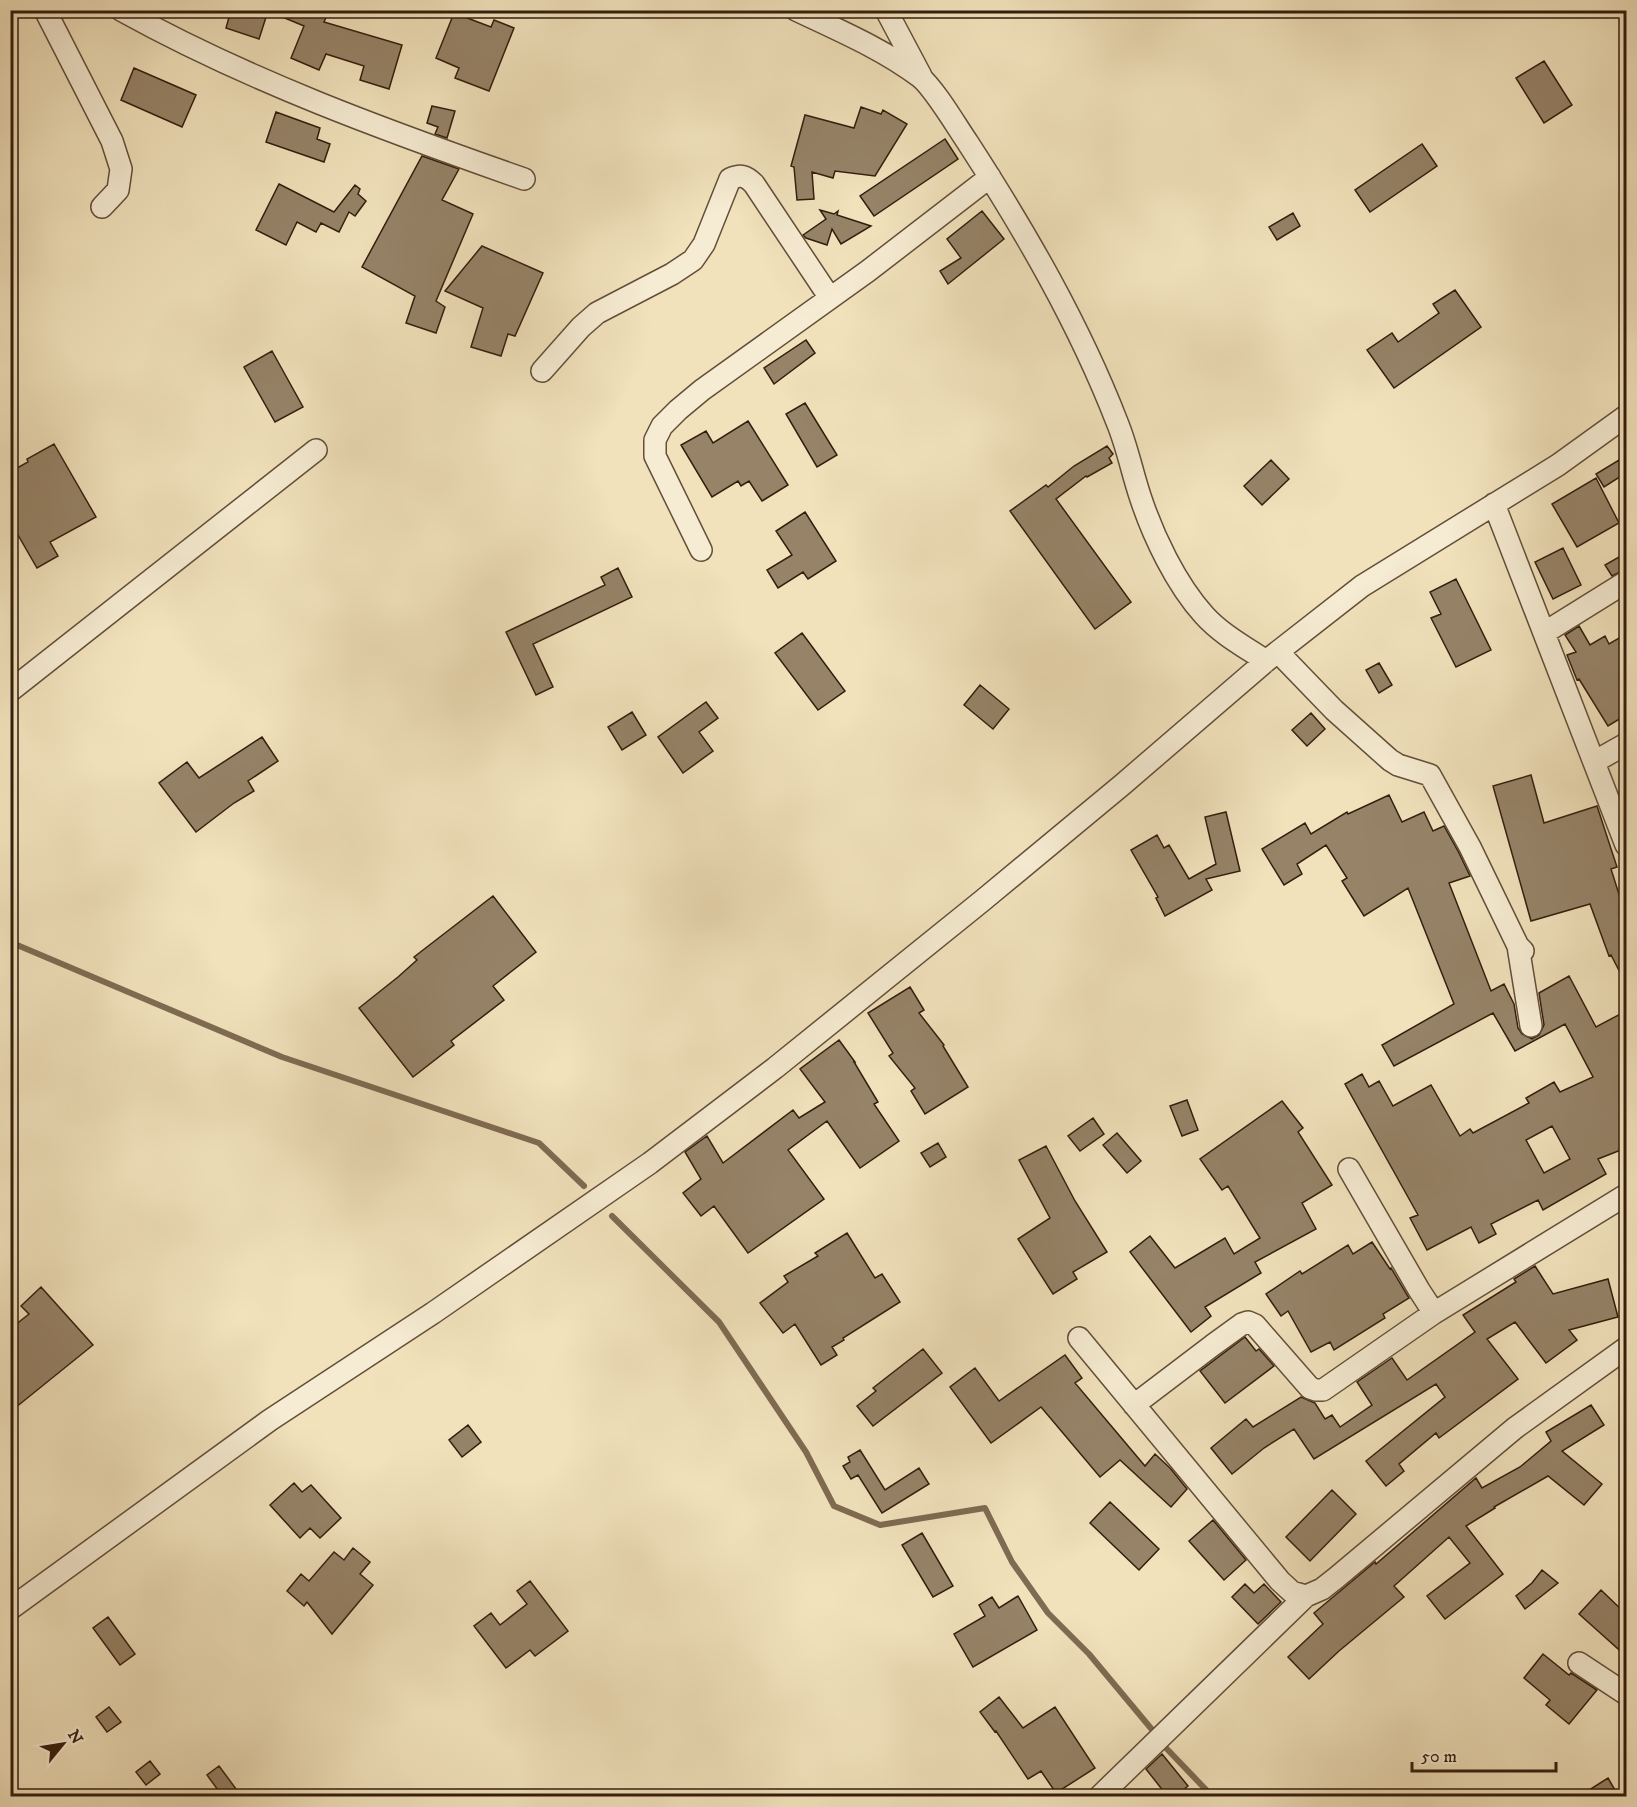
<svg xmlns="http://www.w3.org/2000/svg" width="1637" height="1807" font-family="'IM FELL DW Pica',serif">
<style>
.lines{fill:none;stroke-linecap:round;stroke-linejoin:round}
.stream{stroke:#7f6b52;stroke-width:6}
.building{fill:#968368;stroke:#341d0d;stroke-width:1.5;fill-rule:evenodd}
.minor-casing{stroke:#634e39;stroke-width:24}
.minor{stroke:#f6ecd3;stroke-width:21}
</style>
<rect width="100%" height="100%" fill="#f1e2bc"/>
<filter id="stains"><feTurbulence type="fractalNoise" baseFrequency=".00333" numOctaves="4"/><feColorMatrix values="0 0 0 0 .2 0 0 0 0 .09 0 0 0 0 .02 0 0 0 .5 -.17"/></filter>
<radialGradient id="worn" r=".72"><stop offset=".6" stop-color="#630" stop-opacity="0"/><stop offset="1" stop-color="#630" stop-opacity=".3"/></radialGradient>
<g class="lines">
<path class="stream" d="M10,942L282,1057L539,1143L584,1186
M612,1216L719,1322L806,1452L834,1506L880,1525L985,1508L1012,1562L1048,1613L1089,1654L1154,1732
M1167,1749L1212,1796"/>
</g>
<path class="building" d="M231,10H329L324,22L402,45L389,89L360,80L364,66L326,54L319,70L291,58L304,26L268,11L259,39L226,28Z
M454,13L491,27L494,20L514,28L489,91L455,78L459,68L436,58Z
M1544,61L1572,105L1544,123L1516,78Z
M134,68L196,95L182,127L121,100Z
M432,106L455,111L447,138L435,134L438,127L427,123Z
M861,107L881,114L883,110L907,124L875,176L835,171L833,178L812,172L814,199L797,200L794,167L791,166L805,115L854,128Z
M276,112L320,128L317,139L330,144L324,162L266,142Z
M945,139L958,159L874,216L860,196Z
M1422,144L1437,166L1370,212L1355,190Z
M422,156L459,169L442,200L473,214L436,301L445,307L436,333L406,323L415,296L362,267Z
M279,184L334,212L355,185L360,189L358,194L366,201L355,216L349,212L339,232L321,223L316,232L297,222L286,245L256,230Z
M820,210L834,214L838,211L837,215L871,226L841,244L832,229L827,245L806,238L803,235L826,219Z
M982,211L1004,239L948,284L940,271L961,258L947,239Z
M1293,213L1300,226L1277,240L1269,227Z
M482,246L543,273L515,336L508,334L501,356L471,347L483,308L445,291Z
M1455,290L1481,327L1394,388L1367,350L1392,333L1398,342L1439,313L1433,304Z
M806,340L815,353L774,384L764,368Z
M272,351L303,407L275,422L244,367Z
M805,403L837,455L817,467L786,414Z
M748,421L788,485L762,501L749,481L741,486L738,481L712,497L681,445L706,431L713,443Z
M54,444L96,517L50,542L58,556L37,568L10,521V472L28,462L27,459Z
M1107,446L1113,454L1109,458L1112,463L1087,477L1086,476L1056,499L1131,602L1095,629L1010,511L1046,485L1048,487L1074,466Z
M1271,460L1289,479L1262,505L1244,486Z
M1619,460L1626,473L1604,487L1596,474Z
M1596,478L1619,523L1577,547L1552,504Z
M805,512L836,561L808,579L803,572L778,588L767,570L792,555L776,531Z
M1563,548L1581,585L1553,599L1535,562Z
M1626,553V569L1612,576L1605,565Z
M618,568L632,597L533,644L553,687L536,695L506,632L605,585L601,577Z
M1456,579L1491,650L1456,667L1431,618L1441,614L1430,592Z
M1579,626L1590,645L1605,636L1609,644L1626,634V715L1608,726L1579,679L1577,680L1567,655L1576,652L1565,635Z
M802,633L845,691L818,710L775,653Z
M1379,663L1392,685L1379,693L1366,670Z
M980,685L1009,709L993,729L964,705Z
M706,702L718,718L699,732L713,751L683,773L658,737Z
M632,712L646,735L622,750L608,727Z
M1311,713L1325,729L1307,746L1292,730Z
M262,737L278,761L248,781L254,791L234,803L196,832L159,783L187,762L199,778Z
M1531,775L1544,823L1597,806L1617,867L1611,869L1624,910L1619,912L1626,930V984L1611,955L1609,956L1590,904L1531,921L1493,786Z
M1389,795L1402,822L1424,812L1433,831L1444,826L1459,853L1470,876L1449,883L1491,991L1504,984L1514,1004L1518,1028L1522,1034L1532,1039L1539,1035L1544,1025L1539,993L1569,976L1596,1027L1626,1011V1148L1598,1159L1606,1174L1543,1210L1538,1200L1491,1224L1496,1234L1479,1243L1471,1227L1427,1250L1410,1218L1418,1215L1345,1084L1362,1074L1369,1087L1379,1081L1393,1106L1431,1085L1460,1136L1470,1129L1473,1133L1529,1103L1526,1098L1554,1082L1560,1092L1593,1077L1565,1024L1515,1051L1493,1013L1394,1066L1382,1045L1454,1004L1408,888L1364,916L1342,881L1347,878L1326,845L1297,864L1302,874L1284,885L1262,849L1305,823L1311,834L1347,812L1348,814ZM1552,1126L1570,1159L1544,1173L1526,1140Z
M1226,812L1240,871L1206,879L1212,890L1165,916L1156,898L1158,897L1131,850L1157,835L1164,848L1169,845L1189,879L1216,864L1205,817Z
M493,896L536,952L493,986L504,1000L451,1041L454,1045L413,1077L359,1008L398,977L417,960L414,957Z
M910,987L924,1010L919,1013L944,1045L943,1046L968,1087L925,1114L911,1091L915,1088L889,1056L893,1053L868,1013Z
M839,1040L855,1062H854L878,1102L874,1104L899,1141L860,1168L827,1121L788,1150L824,1199L748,1253L714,1206L701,1216L683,1193L701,1179L685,1152L707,1136L723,1163L793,1110L799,1118L825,1102L800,1069Z
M1187,1100L1198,1130L1182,1136L1170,1106Z
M1282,1101L1303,1128L1298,1132L1332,1185L1302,1203L1316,1229L1255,1262L1261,1273L1205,1307L1211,1316L1191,1332L1130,1252L1150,1236L1175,1268L1225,1238L1234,1254L1260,1238L1228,1186L1222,1190L1200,1159Z
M1093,1118L1104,1134L1080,1151L1068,1136Z
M1117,1133L1141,1161L1127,1173L1103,1145Z
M938,1143L946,1157L930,1167L921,1153Z
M1046,1146L1075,1201L1107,1252L1073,1272L1077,1279L1053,1294L1018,1239L1050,1218L1019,1160Z
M847,1233L875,1278L882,1274L900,1302L843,1338L844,1340L832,1347L837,1355L821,1365L795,1324L783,1333L760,1303L788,1282L784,1276L818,1256L815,1253Z
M1372,1242L1390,1269L1391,1268L1409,1298L1383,1314L1385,1318L1334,1350L1330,1342L1311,1352L1288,1311L1281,1316L1266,1294L1300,1271L1302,1274L1348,1245L1353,1254Z
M1535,1266L1553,1294L1608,1279L1618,1317L1569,1330L1577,1340L1546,1363L1515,1322L1487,1339L1518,1379L1439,1438L1436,1433L1399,1464L1404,1471L1386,1486L1366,1461L1445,1397L1436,1384L1314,1459L1294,1429L1264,1448L1232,1474L1211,1448L1246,1419L1253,1427L1301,1397L1315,1403L1325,1419L1332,1415L1340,1427L1372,1405L1357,1382L1392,1358L1407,1380L1475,1332L1463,1315L1516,1282L1514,1279Z
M41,1287L93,1345L10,1412V1329L29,1314L21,1306Z
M1245,1337L1256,1351L1259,1349L1274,1366L1225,1403L1200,1371Z
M923,1349L942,1373L873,1426L857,1406L876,1391L873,1388Z
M1065,1355L1082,1378L1075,1383L1145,1466L1155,1454L1170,1468L1187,1489L1171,1507L1120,1460L1100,1477L1041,1407L991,1443L950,1387L975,1368L999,1401Z
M1591,1405L1604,1425L1562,1451L1602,1484L1584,1505L1548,1476L1494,1507L1495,1508L1466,1526L1503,1574L1445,1619L1427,1596L1470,1563L1449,1537L1394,1586L1404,1597L1339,1651L1309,1679L1288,1657L1323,1624L1314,1613L1375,1562L1376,1564L1476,1478L1482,1488L1520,1467L1551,1441L1546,1432Z
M468,1425L481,1442L462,1457L449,1440Z
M860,1450L885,1490L919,1468L929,1484L882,1513L858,1475L851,1479L843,1466L850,1462L848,1457Z
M294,1483L302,1492L311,1485L341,1518L320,1538L310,1528L300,1538L270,1505Z
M1332,1490L1356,1514L1310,1561L1286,1537Z
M1110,1502L1159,1549L1139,1570L1090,1523Z
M1213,1520L1246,1560L1224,1580L1189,1541Z
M922,1533L953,1586L933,1597L902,1545Z
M353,1548L370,1562L360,1574L373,1585L332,1634L307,1602L304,1606L287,1591L301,1574L309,1581L334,1552L344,1560Z
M1542,1570L1558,1583L1525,1609L1516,1596L1532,1583Z
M530,1581L568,1631L535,1656L530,1650L506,1668L474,1626L491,1613L500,1625L527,1604L517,1591Z
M1245,1584L1254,1593L1264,1584L1281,1602L1258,1624L1232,1597Z
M1601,1590L1626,1614V1656L1579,1614Z
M1018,1596L1037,1630L973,1667L954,1634L985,1616L979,1605L992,1597L999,1608Z
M108,1617L135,1654L120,1665L93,1628Z
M1543,1654L1569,1675L1571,1673L1597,1690L1569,1724L1546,1705L1550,1700L1524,1678Z
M999,1697L1023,1728L1055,1707L1095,1768L1056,1793L1041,1771L1028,1779L996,1731L995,1732L980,1712Z
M109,1707L121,1722L107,1732L96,1717Z
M1162,1754L1188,1786L1175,1797H1168L1146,1769Z
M150,1761L160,1774L146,1785L136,1772Z
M219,1766L242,1797H223L207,1775Z
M1608,1778L1619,1797H1578Z"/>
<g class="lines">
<g class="minor-casing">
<path id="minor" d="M45,10L112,141L121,169L118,190L102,207
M121,10C249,81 387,131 524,179
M796,10C838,30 883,49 920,77C934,88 957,127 968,143C1025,231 1079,324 1117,422C1127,446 1132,472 1140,496C1153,536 1176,584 1204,615C1221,634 1245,647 1266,661
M886,10L921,76
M542,371L581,327L597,313L672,274L693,260L704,244L730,179C741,174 746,176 754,184L830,298
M1494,504L1626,845
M701,550L655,456V440L662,426L678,410L702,390L868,271L990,177
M1544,633L1626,582
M1278,652L1334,710L1390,760L1398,765L1430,775L1470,847L1518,946L1523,951
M10,691L316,450
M1594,762L1626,744
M1518,946L1531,1026
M1349,1169L1419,1290L1434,1313
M1079,1338L1280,1581L1292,1592L1306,1596L1322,1589L1336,1578L1515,1428L1626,1348
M1134,1405L1213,1345L1242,1324L1248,1322L1255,1325L1310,1388L1316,1390H1323L1434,1313L1626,1195
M10,1609L270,1420L433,1313L650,1163L775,1068L982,901L1122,785L1266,661L1362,586L1558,465L1626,416
M1579,1663L1626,1694
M1100,1796L1306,1596"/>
</g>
<use href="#minor" class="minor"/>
</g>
<rect width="1637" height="1807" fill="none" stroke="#f1e2bc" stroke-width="36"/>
<rect x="12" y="12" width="1613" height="1783" fill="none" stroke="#341d0d" stroke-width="3"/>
<rect x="18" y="18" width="1601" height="1771" fill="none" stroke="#341d0d" stroke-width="1.5"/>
<g transform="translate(63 1744) rotate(60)" stroke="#f6ecd3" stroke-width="4.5" paint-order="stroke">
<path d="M0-4.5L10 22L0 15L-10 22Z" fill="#341d0d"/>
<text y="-9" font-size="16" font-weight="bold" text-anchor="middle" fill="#341d0d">N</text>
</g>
<path d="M1412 1762v9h144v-9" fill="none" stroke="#341d0d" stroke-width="3"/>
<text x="1421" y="1762" font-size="18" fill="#341d0d" stroke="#f6ecd3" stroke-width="4.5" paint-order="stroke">50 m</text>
<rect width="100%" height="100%" filter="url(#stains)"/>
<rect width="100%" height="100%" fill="url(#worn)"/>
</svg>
